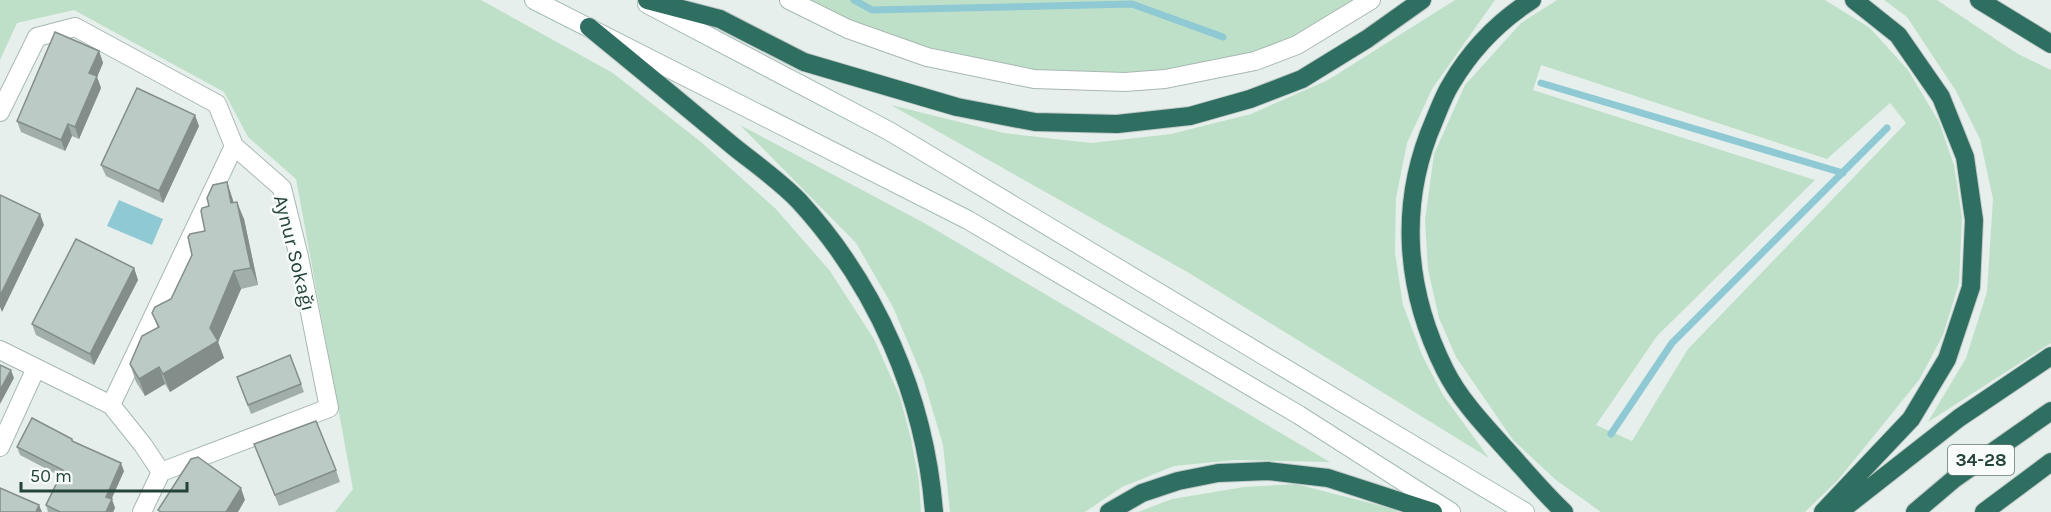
<svg xmlns="http://www.w3.org/2000/svg" width="2051" height="512" font-family="Karla,sans-serif">
<style>
.green{fill:#bfe0c8;fill-rule:evenodd}
.water{fill:#8ec9d4}
.lines{fill:none;stroke-linecap:round;stroke-linejoin:round}
.stream{stroke:#8ec9d4;stroke-width:7}
.minor-casing{stroke:#a8b8b2;stroke-width:20}
.tertiary-casing{stroke:#a8b8b2;stroke-width:20}
.secondary-casing{stroke:#a4bbb3;stroke-width:20}
.motorway-casing{stroke:#c2cac8;stroke-width:20}
.minor{stroke:#fff;stroke-width:18}
.tertiary{stroke:#fff;stroke-width:18}
.secondary{stroke:#fff;stroke-width:18}
.motorway{stroke:#2f6f62;stroke-width:18}
.wall{fill:#a1aea9}
.shaded-wall{fill:#838d89}
.building{fill:#bbcac4;stroke:#838d89;stroke-width:1.5}
.labels{text-anchor:middle;stroke-width:5;stroke-linejoin:round;paint-order:stroke}
.shield{fill:#f7fbf9;stroke:#637a73;stroke-width:1.5}
.shield-label{font-size:18px;font-weight:bold;fill:#24423a}
.street-label{font-size:20px;fill:#24423a;stroke:#f7fbf9}
</style>
<rect width="100%" height="100%" fill="#e6efeb"/>
<path class="green" d="M0,0H481L613,73L701,142L775,208L830,271L874,339L900,397L911,439L919,481L921,512H335L353,489L296,179L248,137L224,92L74,10L17,23L0,60Z
M803,0H1370L1278,54L1189,75L1087,78L1018,67L909,43L822,16Z
M1455,0H1495L1432,89L1407,143L1396,198L1395,253L1403,305L1422,355L1443,395L1489,458L1189,273L891,105L1004,133L1091,143L1171,134L1251,114L1328,80Z
M1557,0H1825L1870,28L1908,70L1939,122L1954,165L1962,217L1959,283L1943,335L1919,380L1838,480L1805,512H1601L1556,480L1513,440L1456,357L1439,318L1428,269L1425,220L1434,154L1465,85L1521,23ZM1541,65L1827,159L1890,103L1906,123L1688,349L1632,441L1596,425L1657,336L1815,180L1533,90Z
M1884,0H1937L2018,54L2051,70V343L1928,422L1966,358L1987,292L1993,199L1980,139L1956,91L1907,17Z
M740,125L926,224L1330,462L1235,460L1174,466L1122,487L1085,512H950L943,445L923,378L893,307L856,243Z
M1296,484L1393,509L1398,512H1138L1172,499L1244,487Z"/>
<path class="water" d="M119,200L163,219L152,245L107,226Z"/>
<g class="lines">
<path class="stream" d="M854,0L872,10L1132,4L1223,37
M1541,83L1843,173
M1611,434L1672,343L1887,128"/>
<g class="minor-casing">
<path id="minor" d="M0,112L37,37L75,27L217,104L234,146L282,188L299,257L329,408L161,472L142,512
M0,350L111,405L143,445L161,472
M111,405L234,146
M0,447L36,368"/>
</g>
<g class="tertiary-casing">
<path id="tertiary" d="M789,0L848,29L927,57L1034,79L1125,82L1165,79L1255,61L1297,45L1371,0"/>
</g>
<g class="secondary-casing">
<path id="secondary" d="M534,0L968,220L1299,415L1451,512
M647,4L889,131L1525,512"/>
</g>
<g class="motorway-casing">
<path id="motorway" d="M647,0L720,19L804,62L957,107L1035,122L1117,124L1190,116L1250,99L1302,79L1367,39L1422,0
M1532,0C1499,21 1471,50 1451,84C1444,95 1439,109 1434,121C1398,204 1405,290 1445,370C1461,402 1488,429 1512,456C1529,475 1545,494 1564,512
M1979,0L2051,44
M589,27C637,66 685,106 733,146C754,163 780,181 799,201C877,286 925,397 934,512
M1109,512L1142,493L1178,481L1218,473L1268,471L1328,478L1433,512
M1823,512L1911,419L1947,359L1971,287L1974,220L1965,157L1941,97L1898,35L1854,0
M1839,512L1959,418L2051,356
M1915,512L1954,479L2051,411
M1984,512L2051,462"/>
</g>
<use href="#minor" class="minor"/>
<use href="#tertiary" class="tertiary"/>
<use href="#secondary" class="secondary"/>
<use href="#motorway" class="motorway"/>
</g>
<path class="wall" d="M99,51L103,63L97,77L101,88L79,139L72,136L65,151L21,132L17,121Z
M199,126L163,203L106,176L101,165Z
M227,182L233,202L244,219L258,285L241,289L218,342L224,358L170,392L165,384L145,396L136,382L130,364L158,328L152,313L171,299L205,231L209,206Z
M134,268L138,280L94,365L36,335L32,324Z
M237,377L301,384L304,392L251,414Z
M73,441L124,471L111,499L115,508L113,512H48L46,505L60,476L20,455L17,447Z
M254,444L336,470L340,482L279,506Z"/>
<path class="shaded-wall" d="M99,51L103,63L97,77L101,88L79,139L75,127L89,73Z
M195,115L199,126L163,203L159,191Z
M68,124L72,136L65,151L61,140Z
M227,182L233,200L237,220L231,203Z
M237,202L244,219L258,285L251,268Z
M40,214L44,225L2,312L0,307V296Z
M134,268L138,280L94,365L90,354Z
M234,271L241,289L218,342L224,358L170,392L163,374Z
M159,367L165,384L145,396L139,379Z
M11,370L14,378L0,404V390Z
M121,463L124,471L109,505L106,497Z
M241,488L245,500L238,512H226Z
M112,499L115,508L113,512H106Z
M39,505L42,512H36Z"/>
<path class="building" d="M55,32L99,51L89,73L97,76L75,127L68,124L61,140L17,121Z
M137,88L195,115L159,191L101,165Z
M227,182L231,203L237,202L251,268L234,271L210,328L218,341L163,374L159,367L139,379L130,364L142,336L159,327L152,313L155,307L171,299L192,255L188,237L190,234L205,231L201,211L202,208L209,206L207,198L213,185Z
M0,195L40,214L0,296Z
M76,239L134,268L90,354L32,324Z
M290,355L301,384L248,405L237,377Z
M0,365L11,370L0,390Z
M32,418L72,439V441L121,463L106,497L112,499L106,512H60L46,505L63,470L17,447Z
M316,421L336,470L275,495L254,444Z
M198,457L241,488L226,512H161L158,510L191,459Z
M0,488L39,505L36,512H0Z"/>
<g class="labels">
<rect class="shield" x="1948" y="445" width="66" height="30" rx="4.5"/>
<g class="shield-label">
<text x="1981" y="466">34-28</text>
</g>
<g class="street-label">
<text transform="translate(295 253) rotate(76)" y="7">Aynur Sokağı</text>
</g>
</g>
<path d="M21 482v9h166v-9" fill="none" stroke="#24423a" stroke-width="3"/>
<text x="30" y="482" font-size="18" fill="#24423a" stroke="#f7fbf9" stroke-width="4.5" paint-order="stroke">50 m</text>
</svg>
